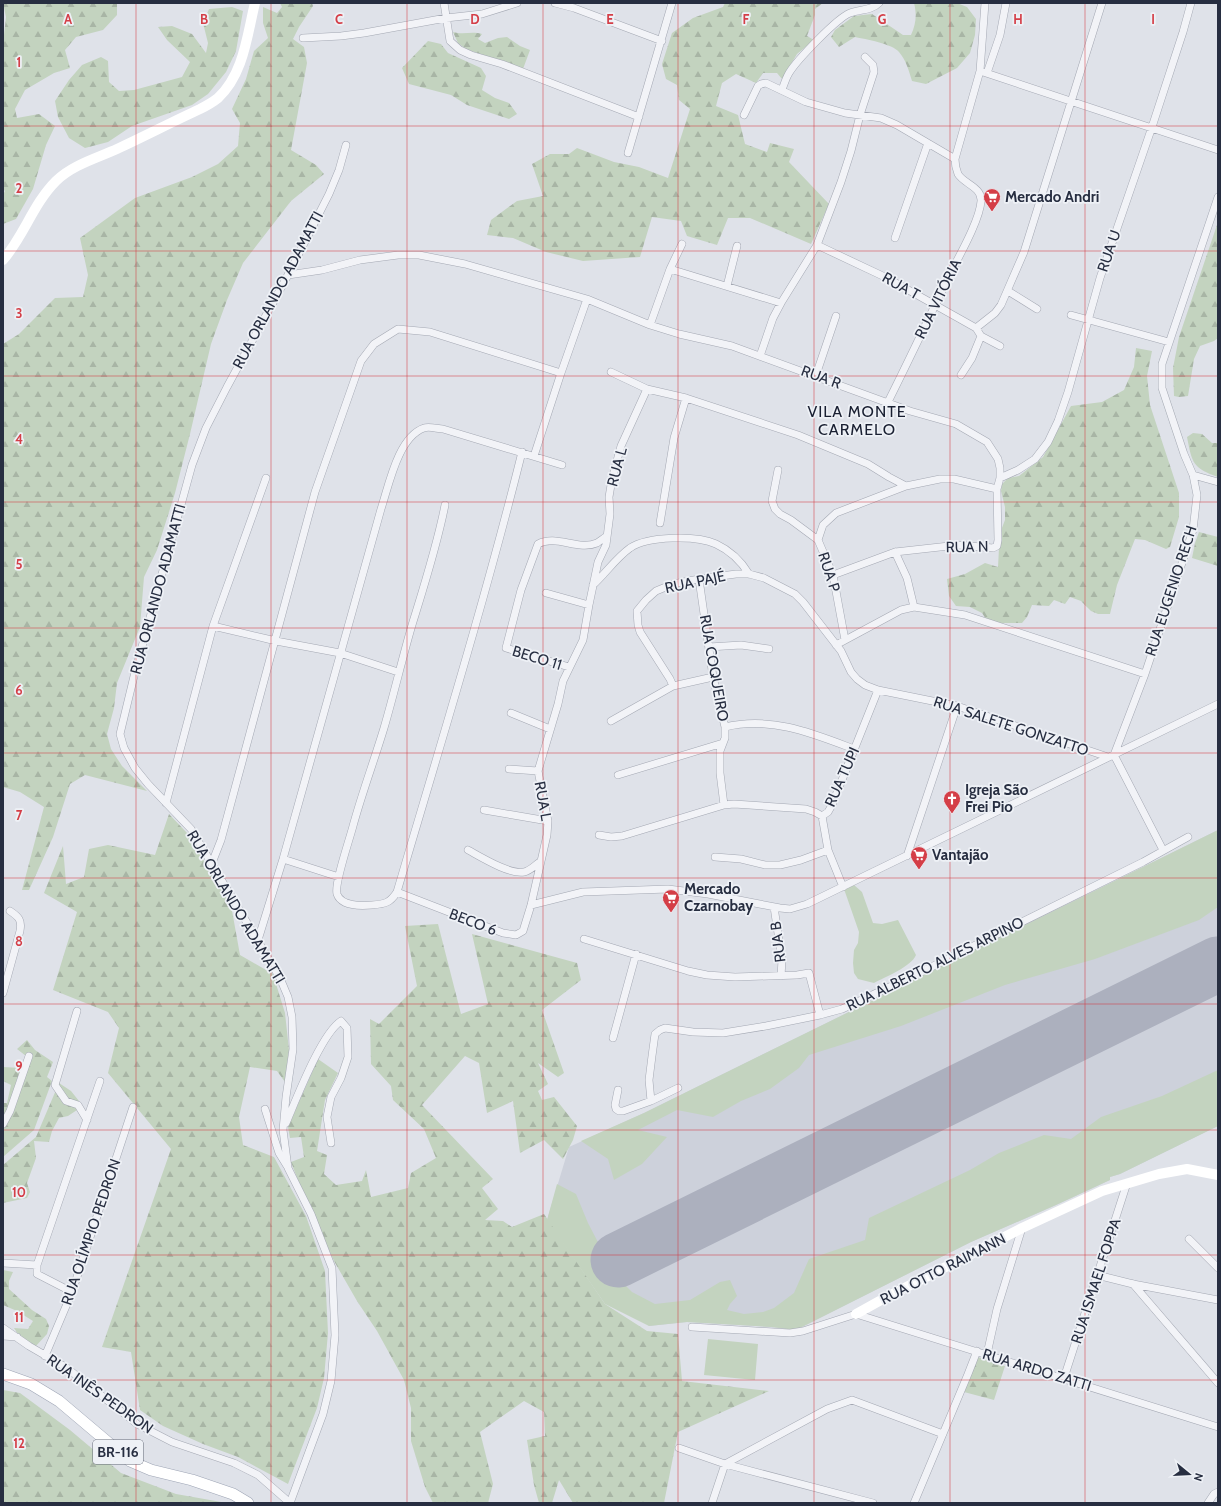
<svg xmlns="http://www.w3.org/2000/svg" width="1221" height="1506" font-family="Cabin,sans-serif">
<style>
.built{fill:#cdd1db}
.green{fill:#c3d3bf}
.forest{fill:url(#forest-firs)}
.lines{fill:none;stroke-linecap:round;stroke-linejoin:round}
.runway{stroke:#acb0be;stroke-width:55}
.street-casing{stroke:#a4a8b3;stroke-width:8}
.primary-casing{stroke:#9ea5b5;stroke-width:12}
.street{stroke:#f2f3f7;stroke-width:7}
.secondary{stroke:#fff;stroke-width:10}
.primary{stroke:#fff;stroke-width:11}
.grid{fill:none;stroke:#d43e47;stroke-width:1;stroke-opacity:0.55}
.labels{text-anchor:middle;stroke-width:3.5;stroke-linejoin:round;paint-order:stroke}
.shield{fill:#eef1f6;stroke:#636877;stroke-width:1}
.shield-label{font-size:14px;font-weight:bold;fill:#272e41}
.poi-label{font-size:15px;font-weight:bold;fill:#272e41;stroke:#eef1f6;text-anchor:start}
.street-label{font-size:15px;fill:#272e41;stroke:#eef1f6}
.neighbourhood-label{font-size:16px;letter-spacing:1px;fill:#191f31;stroke:#eef1f6}
.grid-label{font-size:13px;text-anchor:middle;font-weight:bold;fill:#d43e47;stroke:#eef1f6;stroke-width:3.5;stroke-linejoin:round;paint-order:stroke}
</style>
<defs>
<pattern id="forest-firs" width="22" height="20" patternUnits="userSpaceOnUse"><rect width="22" height="20" fill="#c3d3bf"/><path d="M5 1l3.5 6h-7zM16 11l3.5 6h-7z" fill="#a8b5a5"/></pattern>
</defs>
<rect width="100%" height="100%" fill="#dfe2e9"/>
<path class="built" d="M1218,830V1126L1120,1174L1110,1177V1180L1056,1205L971,1242L796,1330L771,1327L687,1322L649,1326L547,1220L569,1147L644,1113Z"/>
<path class="green" d="M1218,830V907L1199,920L1095,959L1005,985L901,1026L809,1055L799,1068L770,1089L741,1101L713,1117L677,1110L638,1130L667,1137L642,1164L614,1180L608,1159L581,1141L644,1113Z
M854,885L862,892L873,923L882,924L898,920L916,955C911,967 885,977 874,983L858,979L854,973L853,963L854,950L858,943L859,932L844,889Z
M1218,1070V1126L1120,1174L1110,1177V1180L1056,1205L971,1242L796,1330L771,1327L687,1322L649,1326L605,1304L547,1220L557,1184L576,1194L588,1223L615,1275L632,1292L655,1304L690,1300L720,1282L730,1280L737,1296L730,1304L727,1310L744,1314L763,1312L774,1308L794,1293L809,1259L865,1240L869,1218L970,1170L999,1153L1044,1135L1071,1139L1101,1117L1162,1096Z
M708,1339L758,1344L755,1380L704,1375Z"/>
<path class="forest" d="M3,3H117V15L103,30L76,37L65,50L70,68L54,73L25,90L15,109L17,118L39,114L55,126L46,145L33,189L16,219L3,224V195L5,191L3,189V44L6,17Z
M280,3H312L313,6L299,27L293,39L304,47L307,63L291,150L316,165L324,174L291,201L243,263L227,300L211,344L190,434L175,493L157,550L144,577L140,627L117,683L114,708L107,734L111,749L122,766L147,791L85,775L70,784L53,837L29,890H22L44,807L20,792L3,787V344L19,334L55,298L83,297L88,275L80,238L135,198L192,177L218,164L238,146L240,123L232,109L246,79L254,51L268,38L263,23V7L277,13L282,7Z
M725,3H823L815,9V15L807,36L814,40L797,54L782,79L777,73H763L756,83L736,74L722,83L716,106L738,115L745,144L767,152L770,143L794,149L789,162L829,204L811,244L750,218H728L717,245L687,236L681,221L652,217L640,257L583,261L546,252L513,238L487,235L491,220L517,201L543,196L532,164L550,154H569L577,148L614,162L639,167L668,178L690,109L679,100L677,85L666,79L662,64L672,33L693,18L723,7Z
M914,3H957L967,7L976,19L975,35L970,53L957,68L926,84L912,81C909,71 906,60 899,52C893,44 865,39 855,37L839,47L831,37L835,30L854,16L872,14L903,35H911C916,24 917,15 914,3Z
M232,7L243,11L236,51L226,72L208,94L192,105L132,126L108,142L85,148L69,138L58,117L55,101L69,80L82,65L101,57L108,61L109,82L119,91L134,90L182,77L190,62L167,40L158,27L172,26L192,34L206,53L208,43L203,23L209,9Z
M453,32C463,35 472,31 482,34L478,39L485,43L498,38L507,37L520,46L530,50L523,69L466,49L458,43Z
M428,41L441,44L448,53L481,68L486,76L482,90L495,98L509,103L517,114L509,119L467,105L451,95L409,84L402,68Z
M1218,222V338L1214,341L1200,346L1194,359L1188,396L1179,397L1174,396L1173,368L1179,337Z
M1136,348L1152,351L1147,376L1150,405L1179,493V517L1170,547L1166,549L1145,540L1135,539L1117,585L1110,614H1098L1091,611L1081,601L1070,597L1065,604L1054,600L1049,606L1032,605L1027,617L1022,623H1000L986,619L982,613L970,607L956,606L949,596L947,579L965,574L985,563L998,567L999,548L1002,540L1000,533L1005,520V507L1001,491L1002,484L1008,478L1019,476L1043,457L1071,406L1102,402L1124,390L1134,367Z
M1193,433L1202,434L1212,443H1218V477C1192,468 1192,462 1187,437Z
M1199,532L1218,537V566L1192,558L1195,543Z
M169,814L187,833L231,905L240,955L273,974L285,1013L289,1050L285,1082L277,1071L250,1067L239,1117L243,1145L274,1157L306,1216L325,1271L328,1333L324,1378L317,1408L288,1484L238,1457L203,1444L163,1426L140,1410L131,1352L102,1347L171,1149L108,1073L119,1028L108,1012L53,990L77,912L44,893L63,846L66,884L84,877L89,849L108,845L155,855Z
M438,924L461,1014L488,1004L472,934L577,963L581,980L542,1010L564,1073L558,1077L538,1063L548,1084L538,1091L542,1100L554,1097L577,1126L573,1140L563,1159L544,1140L520,1153L513,1101L487,1113L479,1063L465,1056L422,1105L493,1179L482,1188L498,1209L485,1220L503,1221L512,1227L544,1214L605,1304L647,1331L678,1334L682,1381L769,1391L678,1432L664,1503H573L559,1480L552,1503H539L534,1485L527,1440L545,1436L544,1412L524,1401L480,1432L493,1484L488,1503H433L425,1487L411,1441V1408L404,1380L377,1331L357,1301L334,1261L301,1188L291,1162L304,1157L301,1137L290,1138L288,1127L318,1059L338,1073L325,1100L317,1151L327,1155L324,1174L336,1185L362,1181L366,1170L371,1197L408,1188L411,1173L436,1158L424,1129L393,1100L391,1086L371,1064L370,1019L379,1024L417,986L405,926Z
M27,1040L35,1050L53,1062L47,1077L52,1081L34,1130L3,1157V1103H7L11,1085L3,1081V1067L22,1068L26,1056L17,1049Z
M59,1083L71,1091L79,1101L77,1110L68,1116L59,1118L52,1131L49,1142L34,1141L36,1158L27,1183L30,1192L27,1198L3,1203V1165L36,1137Z
M3,1270L13,1272L9,1281V1289L32,1310L46,1319L49,1326L47,1334L35,1347L18,1334L14,1328L28,1329L33,1321L17,1311L3,1305Z
M978,1357L1005,1366L994,1400L964,1392Z
M3,1390L20,1393L70,1430L121,1473L176,1494L227,1503H3Z"/>
<g class="lines">
<path class="runway" d="M618,1260L1218,964"/>
<g class="street-casing">
<path id="street" d="M444,3L450,41L460,50L471,55L502,64L639,117
M555,3L574,8L662,41
M303,38L341,36L364,33L446,18L482,14L517,3
M980,71L1218,150
M987,73L1000,35L1006,3
M782,90C784,84 786,78 789,73C797,60 837,18 850,13C860,9 871,11 879,3
M744,115L758,86L761,84L766,83L806,102L845,113L881,118L897,125L955,159C955,164 956,169 958,174C964,184 982,187 981,201C980,220 958,258 949,276C929,318 909,360 888,402
M628,153L672,3
M955,159L980,71L985,3
M895,238L928,143
M817,245L887,278L976,328L981,336L1000,346
M670,269L682,244
M288,275L322,270L360,260L398,255H419L465,264L587,299L650,325L679,334L732,346L910,411L956,424L987,442L998,459L1000,468V478L997,489L998,540L997,546L993,548L958,545L895,552L833,575
M727,286L737,246
M1008,291L1037,309
M1071,315L1169,342
M650,325L670,269L781,303
M976,328L995,313L1001,305L1024,252L1102,3
M760,356L773,318L781,303L817,245L841,182L851,151L860,115L874,72L873,65L865,57
M611,372L647,389L686,398L798,435L868,464L889,477L906,486L940,479H954L997,489
M816,375L836,316
M961,375L972,358L981,336
M534,456L561,373L587,299
M778,470L772,501L775,509L780,514L791,520L818,540
M1193,475L1218,482
M1000,478L1018,470L1035,459L1048,442L1058,421L1068,392L1100,278L1152,127L1183,32L1191,3
M445,505C437,546 424,586 412,625C402,659 394,694 384,728C374,761 362,793 353,826C350,838 334,884 337,894C341,906 361,906 372,905C385,904 390,903 397,892C440,746 485,600 522,452
M660,523L674,438L686,398
M895,552L907,578L914,607
M699,579L713,677L725,727V738L720,751V773L724,805
M593,585C606,573 616,558 630,548C648,536 696,535 716,544C731,551 741,561 749,574
M546,593L589,605
M213,626L276,641L340,653L398,672
M845,640L833,575L818,540L823,525L836,513L906,486
M836,645L901,610L914,607L965,615L1145,674
M709,647L741,645L769,649
M569,667L506,648L521,590L538,544C556,534 578,551 597,543C600,541 604,538 607,536
M673,686L670,679L640,632L638,625L637,611L646,600L656,591L673,584L699,579L736,574H749L764,578L795,594L803,602L841,651L851,672L857,679L865,685L878,690L957,706L1108,757
M511,713L550,729
M611,721L673,686L713,677
M725,727C771,716 812,733 854,749
M1114,755L1145,674L1193,530L1197,495L1193,475L1184,454L1162,388V364L1218,197
M1114,755L1163,850
M509,769L538,771
M618,775L723,743
M166,803L213,626L266,478
M484,810L548,821
M822,816L828,812L832,805L878,690
M822,816L828,850L843,887
M599,835L611,837L622,836L724,805L734,804L806,809L815,812L822,816
M468,850C481,857 510,875 524,872C530,871 535,865 540,862
M907,856L957,706
M715,857L741,859L765,865H780L801,860L828,850
M283,859L339,877
M212,863L221,840L315,492L361,361L374,344L398,329L430,332L561,373
M397,892L503,933L516,935L523,931L531,905L547,835L548,821L538,771L558,704L563,681L583,640L589,605L598,562L606,545L610,514L609,497L612,479L621,446L647,389
M531,905L583,892L668,889L708,894L780,908L790,909L807,904L1218,704
M774,907L782,960L781,976
M584,939L688,971L707,975L735,977L797,975L809,973L820,1015
M258,940L283,859L381,509C389,485 398,437 424,428C429,426 438,429 443,429L562,465
M3,993L20,931C22,920 19,917 10,911
M77,1011L55,1085L66,1101L78,1105L87,1120
M613,1038L636,954
M618,1090L615,1105L616,1109L619,1111H623L651,1101L678,1088
M651,1101L649,1080L652,1056L655,1034L660,1030L665,1028L693,1032L723,1033L766,1026L820,1015L842,1009L909,978L1143,862L1188,837
M265,1109L279,1153L287,1166
M286,1123C296,1100 321,1034 341,1021L347,1028L348,1057L341,1078L331,1097L327,1117L331,1143
M3,1124L10,1111L29,1056
M1189,1239L1218,1268
M3,1263L37,1265
M1097,1275L1133,1284L1218,1300
M1133,1284L1218,1383
M72,1292L37,1274V1265L100,1081
M692,1327L790,1333L803,1331L856,1314L1218,1427
M3,1328L29,1346L67,1368L137,1424L172,1442L234,1463L258,1475L290,1503
M3,1336L17,1337
M987,1354L997,1309L1022,1228
M45,1356L72,1292L133,1107
M1064,1378L1127,1183
M679,1448L725,1464L873,1503
M725,1464L827,1409L852,1400L943,1434
M290,1503L323,1414L331,1381L335,1335L332,1268L311,1214L288,1168L283,1130L286,1097L293,1049L292,1017L288,997L280,978L191,829L148,784L135,768L124,748L120,734L135,672L192,465L206,428L227,387L288,275L329,194L339,170L346,145
M712,1503L725,1464
M914,1503L968,1374L977,1351
M1208,1503L1214,1494L1218,1492"/>
</g>
<g class="primary-casing">
<path id="primary" d="M3,1374L31,1384L59,1401L130,1461L151,1470L192,1480L233,1494L248,1503"/>
</g>
<use href="#street" class="street"/>
<path class="secondary" d="M3,260C24,236 33,204 56,181C72,165 97,158 117,149C145,136 172,122 200,109C206,106 213,102 218,98C244,74 247,35 255,3
M856,1314L883,1299L1022,1228L1102,1191L1159,1174L1187,1169L1218,1175"/>
<use href="#primary" class="primary"/>
</g>
<path class="grid" d="M136,3V1503M271,3V1503M407,3V1503M543,3V1503M678,3V1503M814,3V1503M950,3V1503M1085,3V1503M3,126H1218M3,251H1218M3,376H1218M3,502H1218M3,628H1218M3,753H1218M3,878H1218M3,1004H1218M3,1130H1218M3,1255H1218M3,1380H1218"/>
<defs>
<g id="supermarket-pin" transform="scale(0.9)"><path d="M0 17L-7.5 6A9.5 9.5 0 1 1 7.5 6Z" fill="#d43e47" stroke="#eef1f6"/><path d="M-6-5.5h2.5l.6 2H6L4.5 2H-2.5L-4.4-4H-6ZM-1.5 3.2a1.3 1.3 0 1 0 .1 0ZM3 3.2a1.3 1.3 0 1 0 .1 0Z" fill="#fff"/></g>
<g id="church-pin" transform="scale(0.9)"><path d="M0 17L-7.5 6A9.5 9.5 0 1 1 7.5 6Z" fill="#d43e47" stroke="#eef1f6"/><path d="M-1.2-6h2.4v3.5h3.3v2.4h-3.3V6h-2.4V-.1h-3.3v-2.4h3.3Z" fill="#fff"/></g>
</defs>
<g fill-rule="evenodd">
<use href="#supermarket-pin" x="992" y="197"/>
<use href="#church-pin" x="952" y="799"/>
<use href="#supermarket-pin" x="919" y="855"/>
<use href="#supermarket-pin" x="671" y="898"/>
</g>
<g class="labels">
<rect class="shield" x="93" y="1440" width="50" height="24" rx="3"/>
<g class="shield-label">
<text x="118" y="1457">BR-116</text>
</g>
<g class="poi-label">
<text x="1005" y="202">Mercado Andri</text>
<text x="965" y="795">Igreja São<tspan x="965" dy="17">Frei Pio</tspan></text>
<text x="932" y="860">Vantajão</text>
<text x="684" y="894">Mercado<tspan x="684" dy="17">Czarnobay</tspan></text>
</g>
<g class="street-label">
<text transform="translate(1109 251) rotate(-71)" y="5">RUA U</text>
<text transform="translate(901 286) rotate(29)" y="5">RUA T</text>
<text transform="translate(278 290) rotate(-62)" y="5">RUA ORLANDO ADAMATTI</text>
<text transform="translate(938 299) rotate(-64)" y="5">RUA VITÓRIA</text>
<text transform="translate(821 377) rotate(20)" y="5">RUA R</text>
<text transform="translate(617 467) rotate(-75)" y="5">RUA L</text>
<text transform="translate(967 547) rotate(-1)" y="5">RUA N</text>
<text transform="translate(829 572) rotate(72)" y="5">RUA P</text>
<text transform="translate(695 582) rotate(-12)" y="5">RUA PAJÉ</text>
<text transform="translate(158 589) rotate(-75)" y="5">RUA ORLANDO ADAMATTI</text>
<text transform="translate(1171 591) rotate(-72)" y="5">RUA EUGENIO RECH</text>
<text transform="translate(537 658) rotate(17)" y="5">BECO 11</text>
<text transform="translate(714 668) rotate(80)" y="5">RUA COQUEIRO</text>
<text transform="translate(1011 726) rotate(18)" y="5">RUA SALETE GONZATTO</text>
<text transform="translate(842 777) rotate(-66)" y="5">RUA TUPI</text>
<text transform="translate(543 801) rotate(80)" y="5">RUA L</text>
<text transform="translate(236 907) rotate(59)" y="5">RUA ORLANDO ADAMATTI</text>
<text transform="translate(473 922) rotate(21)" y="5">BECO 6</text>
<text transform="translate(778 942) rotate(-97)" y="5">RUA B</text>
<text transform="translate(935 964) rotate(-26)" y="5">RUA ALBERTO ALVES ARPINO</text>
<text transform="translate(91 1232) rotate(-71)" y="5">RUA OLÍMPIO PEDRON</text>
<text transform="translate(943 1269) rotate(-27)" y="5">RUA OTTO RAIMANN</text>
<text transform="translate(1096 1281) rotate(-72)" y="5">RUA ISMAEL FOPPA</text>
<text transform="translate(1037 1370) rotate(17)" y="5">RUA ARDO ZATTI</text>
<text transform="translate(100 1394) rotate(35)" y="5">RUA INÊS PEDRON</text>
</g>
<g class="neighbourhood-label">
<text x="857" y="417">VILA MONTE<tspan x="857" dy="18">CARMELO</tspan></text>
</g>
</g>
<g class="grid-label">
<text x="68" y="24">A</text>
<text x="204" y="24">B</text>
<text x="339" y="24">C</text>
<text x="475" y="24">D</text>
<text x="610" y="24">E</text>
<text x="746" y="24">F</text>
<text x="882" y="24">G</text>
<text x="1018" y="24">H</text>
<text x="1153" y="24">I</text>
<text x="19" y="67">1</text>
<text x="19" y="193">2</text>
<text x="19" y="318">3</text>
<text x="19" y="444">4</text>
<text x="19" y="569">5</text>
<text x="19" y="695">6</text>
<text x="19" y="820">7</text>
<text x="19" y="946">8</text>
<text x="19" y="1071">9</text>
<text x="19" y="1197">10</text>
<text x="19" y="1322">11</text>
<text x="19" y="1448">12</text>
</g>
<rect width="1221" height="1506" fill="none" stroke="#272e41" stroke-width="8"/>
<g transform="translate(1189 1474) rotate(108)" stroke="#eef1f6" stroke-width="3" paint-order="stroke">
<path d="M0-3L7 15L0 10L-7 15Z" fill="#272e41"/>
<text y="-6" font-size="11" font-weight="bold" text-anchor="middle" fill="#272e41">N</text>
</g>
</svg>
